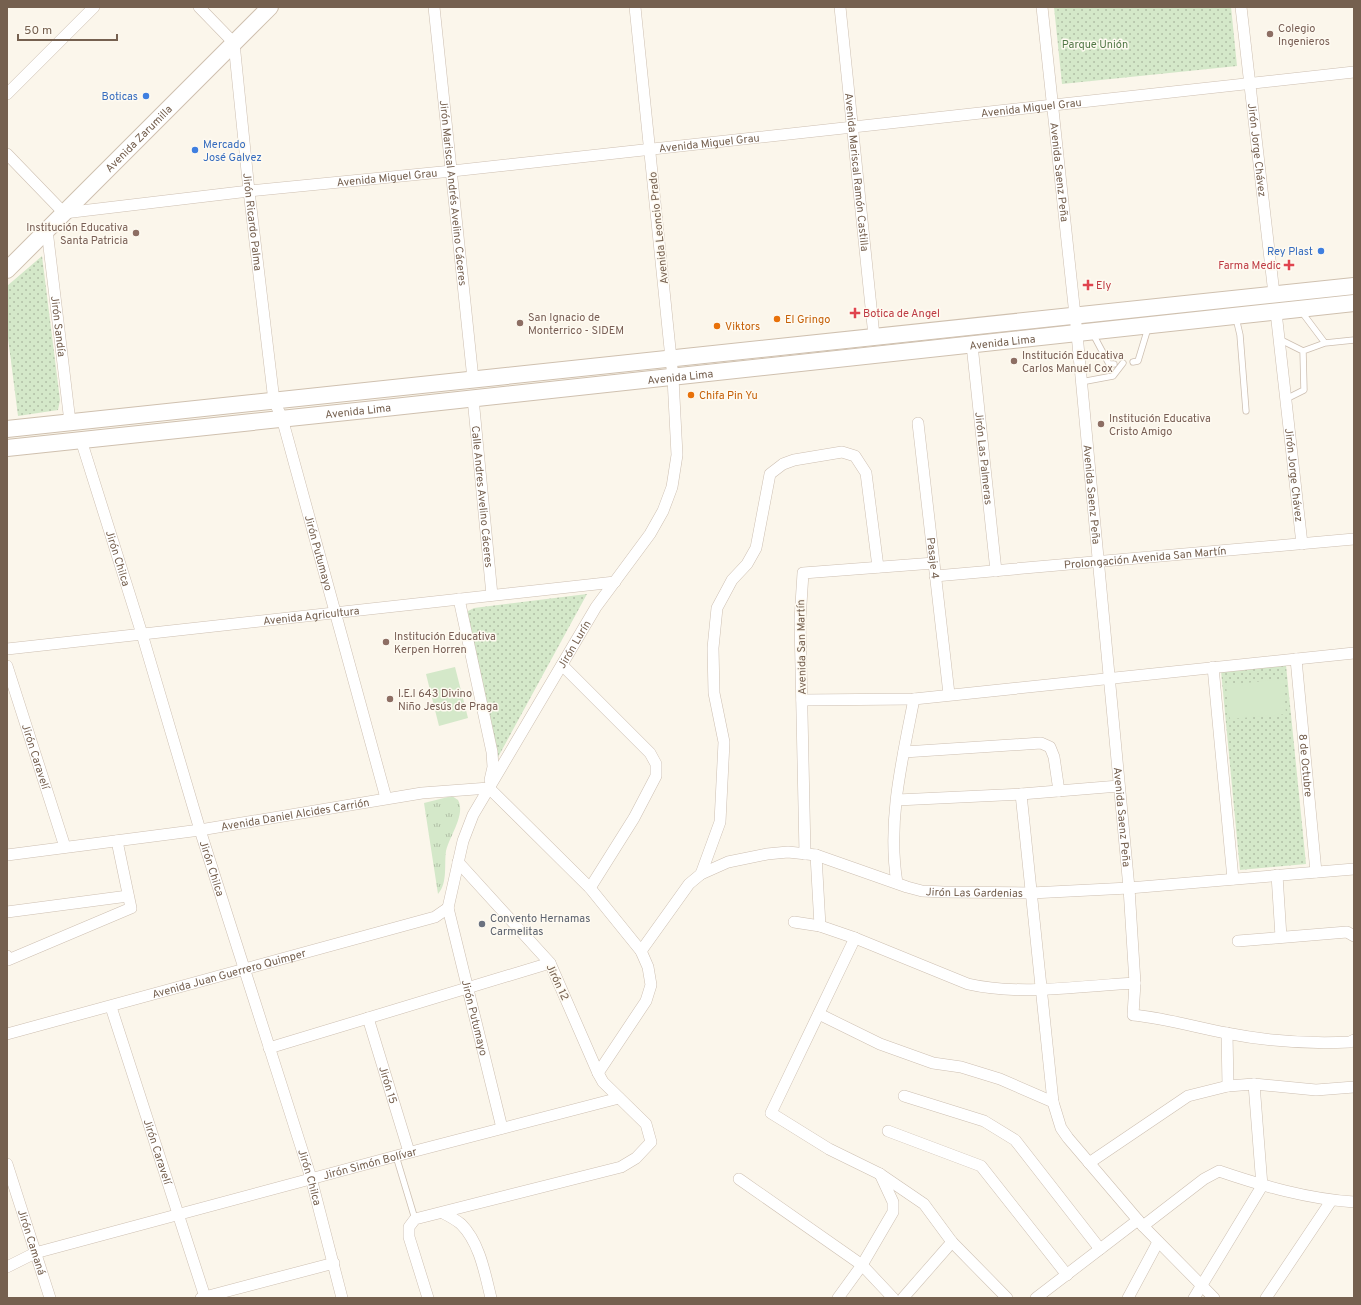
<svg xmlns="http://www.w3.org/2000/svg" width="1361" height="1305" font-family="Overpass,sans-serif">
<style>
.grass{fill:url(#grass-tufts)}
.park{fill:url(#park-dots)}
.pitch{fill:#d4e8c9}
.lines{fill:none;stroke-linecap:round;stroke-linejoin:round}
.service-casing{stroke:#cdbfb1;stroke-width:7}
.minor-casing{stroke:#cdbfb1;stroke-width:12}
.secondary-casing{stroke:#cfc0af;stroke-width:18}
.service{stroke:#fff;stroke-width:5.5}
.minor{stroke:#fff;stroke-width:11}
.secondary{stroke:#fff;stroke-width:16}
.education-dot{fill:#8d6e63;stroke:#fefaf1;stroke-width:1.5}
.shop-dot{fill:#3f7fe0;stroke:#fefaf1;stroke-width:1.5}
.health-dot{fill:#e0444e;stroke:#fefaf1;stroke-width:1.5}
.food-dot{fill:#e8710a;stroke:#fefaf1;stroke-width:1.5}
.worship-dot{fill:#6b7280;stroke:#fefaf1;stroke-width:1.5}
.labels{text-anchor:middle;stroke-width:3;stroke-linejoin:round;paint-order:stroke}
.education-label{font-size:11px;fill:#785e54;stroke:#fefaf1;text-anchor:start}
.park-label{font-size:11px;fill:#537948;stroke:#fefaf1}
.shop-label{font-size:11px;fill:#366cbe;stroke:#fefaf1;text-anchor:end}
.street-label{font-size:11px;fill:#75604f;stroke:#fefaf1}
.health-label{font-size:11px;fill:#be3a42;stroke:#fefaf1;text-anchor:start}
.food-label{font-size:11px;fill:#c56008;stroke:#fefaf1;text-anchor:start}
.worship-label{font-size:11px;fill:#5b616d;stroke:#fefaf1;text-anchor:start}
</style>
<defs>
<pattern id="grass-tufts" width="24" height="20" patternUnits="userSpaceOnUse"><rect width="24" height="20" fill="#d4e8c9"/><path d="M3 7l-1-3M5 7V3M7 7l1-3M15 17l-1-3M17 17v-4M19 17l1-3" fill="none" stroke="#b1bfa6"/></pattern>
<pattern id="park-dots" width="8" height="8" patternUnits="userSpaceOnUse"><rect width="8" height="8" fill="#d4e8c9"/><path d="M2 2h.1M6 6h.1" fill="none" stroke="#b1bfa6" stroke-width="1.8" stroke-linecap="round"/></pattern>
</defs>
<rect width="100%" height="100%" fill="#fbf6eb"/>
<path class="grass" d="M452,796L458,800C466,814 450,835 446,851C444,864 448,883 438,894L424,803Z"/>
<path class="park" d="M1054,7H1231L1237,66L1062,84Z
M42,256L60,400L58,410L18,416L7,330V286Z
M587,594L497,759L467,617L468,611L474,608Z
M1286,665L1306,864L1240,870L1221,671Z"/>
<path class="pitch" d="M455,667L468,718L439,726L426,674Z
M1283,679L1286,714L1230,719L1226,685Z"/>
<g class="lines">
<g class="service-casing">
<path id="service" d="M1301,311L1325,343L1354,340
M1236,318L1240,335L1246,411
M1093,334L1109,364H1114
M1279,339L1303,351L1325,343
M1133,362L1138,361L1148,328
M1081,382L1113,376L1123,363
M1286,399L1304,390L1303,351
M396,1156L415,1219"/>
</g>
<g class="minor-casing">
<g id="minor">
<path id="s1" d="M199,7L234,43L249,191L274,401L282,418L386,798"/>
<path id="s2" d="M434,7L473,379"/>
<path id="s3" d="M840,7L874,336"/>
<path id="s4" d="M1042,7L1077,334L1129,888L1135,983L1133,1015C1164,1018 1195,1027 1226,1033C1266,1041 1309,1044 1350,1042L1354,1040"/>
<path id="s5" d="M1241,7L1274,294"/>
<path d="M7,94L94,7"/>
<path id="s6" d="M7,154L64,213L249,191L452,171L1354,72"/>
<path id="s7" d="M47,230L70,422"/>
<path id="s8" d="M1276,312L1302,544"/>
<path id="s9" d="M972,345L996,571"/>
<path id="s10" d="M473,398L492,595"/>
<path id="s11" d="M918,423L949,694"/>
<path id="s12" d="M81,440L142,634L200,830L311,1178L342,1298"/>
<path id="s13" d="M935,576L1354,539"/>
<path d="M459,599L492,752L493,767L490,780"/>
<path id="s14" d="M7,649L615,582"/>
<path id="s15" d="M1296,659L1316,872"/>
<path d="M562,665L650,753L656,764V776L634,818L590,888"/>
<path id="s16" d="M7,666L65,847"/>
<path d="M1213,667L1233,879"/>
<path d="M802,700L914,699L1354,653"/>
<path d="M904,752L1041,743L1050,747L1054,757L1059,791"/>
<path d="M489,788L590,888L641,951L648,967L651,985L646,1001L598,1073"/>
<path d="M1021,794L1053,1102L1061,1128L1068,1138L1143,1226L1214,1298"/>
<path d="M897,800L1021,794L1119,786"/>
<path d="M805,854L800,620L803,573L934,563"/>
<path id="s17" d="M7,855L200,830L422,793L489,788"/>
<path d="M816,855L820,926"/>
<path d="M701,874L720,822L724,742L714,693L713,648L717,608L732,580L747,564L756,548L770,474L783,464L794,460L842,452L855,456L866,473L878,567"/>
<path d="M1277,875L1281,937"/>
<path d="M897,883C887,822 902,760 914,699"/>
<path id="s18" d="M448,908L463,841L473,815L596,607L650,534L663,511L672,487L677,455L673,378L635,7"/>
<path id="s19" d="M448,908L502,1128"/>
<path d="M7,912L128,896"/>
<path d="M794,922L820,926L855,938L968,984C1020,996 1081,986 1135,983"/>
<path d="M855,938L771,1113L829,1149L880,1174L924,1204L952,1242L1007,1298"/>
<path d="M1238,941L1347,932L1354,936"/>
<path id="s20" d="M641,951L689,884L701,874L728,862L767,854L788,852L816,855L907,887L922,891L944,892L1031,893L1129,888L1354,869"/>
<path d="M7,956L8,960L131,908L117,841"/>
<path id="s21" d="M111,1007L205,1297"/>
<path d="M819,1014L880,1044L933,1063L961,1067L1000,1079L1053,1102"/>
<path id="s22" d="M368,1018L409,1152"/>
<path d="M1227,1033L1228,1086"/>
<path id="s23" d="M7,1034L435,917L448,908"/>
<path d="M269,1048L550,963"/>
<path d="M904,1096L984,1121L1015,1140L1100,1249"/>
<path d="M888,1131L981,1166L1067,1275"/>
<path d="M1089,1163L1188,1096L1228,1086L1254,1084L1316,1090L1354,1087"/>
<path id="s24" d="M7,1164L50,1298"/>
<path d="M739,1179L862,1265L893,1298"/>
<path d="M443,1213C449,1216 456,1220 461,1224C480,1243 485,1274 491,1298"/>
<path d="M1143,1226L1204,1179L1219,1171C1263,1186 1308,1199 1354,1202"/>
<path id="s25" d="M7,1267L35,1253L396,1156L619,1098"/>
<path d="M201,1298L334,1263"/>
<path d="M428,1298L409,1237V1227L415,1219L621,1167L636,1158L651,1142L646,1124L603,1082L598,1073L550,963L458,862"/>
<path d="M838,1298L862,1265L893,1212V1202L880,1174"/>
<path d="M903,1298L952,1242"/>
<path d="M1036,1298L1138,1220"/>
<path d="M1128,1298L1158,1242"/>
<path d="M1194,1298L1262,1186L1254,1084"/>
<path d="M1266,1298L1331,1201"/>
</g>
</g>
<g class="secondary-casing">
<g id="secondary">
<path id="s26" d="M7,270L270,7"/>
<path d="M7,429L1354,286"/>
<path id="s27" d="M7,448C456,400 905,354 1354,303"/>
</g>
</g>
<use href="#service" class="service"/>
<use href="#minor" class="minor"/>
<use href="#secondary" class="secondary"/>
</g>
<g class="education-dot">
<circle cx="1270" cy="34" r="4"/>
<circle cx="136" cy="233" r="4"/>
<circle cx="520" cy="323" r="4"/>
<circle cx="1014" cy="361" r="4"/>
<circle cx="1101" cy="424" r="4"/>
<circle cx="386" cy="642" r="4"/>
<circle cx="390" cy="699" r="4"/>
</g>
<g class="shop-dot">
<circle cx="146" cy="96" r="4"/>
<circle cx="195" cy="150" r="4"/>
<circle cx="1321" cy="251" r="4"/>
</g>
<g class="health-dot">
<path d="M1287 259h4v4h4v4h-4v4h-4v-4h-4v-4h4z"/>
<path d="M1086 279h4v4h4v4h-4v4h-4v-4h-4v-4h4z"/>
<path d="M853 307h4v4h4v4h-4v4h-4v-4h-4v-4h4z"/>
</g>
<g class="food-dot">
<circle cx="777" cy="319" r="4"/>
<circle cx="717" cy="326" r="4"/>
<circle cx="691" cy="395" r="4"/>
</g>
<circle class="worship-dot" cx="482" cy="924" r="4"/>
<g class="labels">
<g class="education-label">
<text x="1278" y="32">Colegio<tspan x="1278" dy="13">Ingenieros</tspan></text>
<text x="128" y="231" text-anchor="end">Institución Educativa<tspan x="128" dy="13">Santa Patricia</tspan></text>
<text x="528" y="321">San Ignacio de<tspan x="528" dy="13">Monterrico - SIDEM</tspan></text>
<text x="1022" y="359">Institución Educativa<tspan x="1022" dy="13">Carlos Manuel Cox</tspan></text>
<text x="1109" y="422">Institución Educativa<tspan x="1109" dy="13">Cristo Amigo</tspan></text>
<text x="394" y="640">Institución Educativa<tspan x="394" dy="13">Kerpen Horren</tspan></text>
<text x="398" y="697">I.E.I 643 Divino<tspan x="398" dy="13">Niño Jesús de Praga</tspan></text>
</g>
<g class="park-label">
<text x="1095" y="48">Parque Unión</text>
</g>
<g class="shop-label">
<text x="138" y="100">Boticas</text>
<text x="203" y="148" text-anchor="start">Mercado<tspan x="203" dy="13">José Galvez</tspan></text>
<text x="1313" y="255">Rey Plast</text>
</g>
<g class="street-label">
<text dy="4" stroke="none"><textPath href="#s6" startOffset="1055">Avenida Miguel Grau</textPath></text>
<text dy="4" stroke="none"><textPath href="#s26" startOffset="186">Avenida Zarumilla</textPath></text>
<text dy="4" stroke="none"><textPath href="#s6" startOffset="731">Avenida Miguel Grau</textPath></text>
<text dy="4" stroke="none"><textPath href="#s5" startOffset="144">Jirón Jorge Chávez</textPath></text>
<text dy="4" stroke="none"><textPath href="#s3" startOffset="166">Avenida Mariscal Ramón Castilla</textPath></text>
<text dy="4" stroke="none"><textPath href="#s4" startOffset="166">Avenida Saenz Peña</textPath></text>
<text dy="4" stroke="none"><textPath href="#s6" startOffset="407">Avenida Miguel Grau</textPath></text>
<text dy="4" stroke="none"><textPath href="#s2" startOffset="187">Jirón Mariscal Andrés Avelino Cáceres</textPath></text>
<text dy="4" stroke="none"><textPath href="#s1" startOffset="230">Jirón Ricardo Palma</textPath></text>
<text transform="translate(658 228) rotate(-96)" y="4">Avenida Leoncio Prado</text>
<text dy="4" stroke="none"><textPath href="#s7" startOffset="97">Jirón Sandía</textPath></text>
<text dy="4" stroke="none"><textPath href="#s27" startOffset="1001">Avenida Lima</textPath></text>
<text dy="4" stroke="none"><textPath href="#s27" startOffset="677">Avenida Lima</textPath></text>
<text dy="4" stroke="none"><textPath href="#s27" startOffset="353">Avenida Lima</textPath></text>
<text dy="4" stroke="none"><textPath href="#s9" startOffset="114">Jirón Las Palmeras</textPath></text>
<text dy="4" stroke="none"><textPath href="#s8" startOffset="164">Jirón Jorge Chávez</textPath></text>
<text dy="4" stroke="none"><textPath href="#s4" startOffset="490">Avenida Saenz Peña</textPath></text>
<text dy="4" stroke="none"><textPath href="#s10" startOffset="99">Calle Andres Avelino Cáceres</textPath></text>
<text dy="4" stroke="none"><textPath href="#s1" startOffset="569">Jirón Putumayo</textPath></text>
<text dy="4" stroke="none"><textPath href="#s13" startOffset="211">Prolongación Avenida San Martín</textPath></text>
<text dy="4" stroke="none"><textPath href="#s12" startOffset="124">Jirón Chilca</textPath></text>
<text dy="4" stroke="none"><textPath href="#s11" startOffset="136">Pasaje 4</textPath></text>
<text dy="4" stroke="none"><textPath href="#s14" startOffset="306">Avenida Agricultura</textPath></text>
<text dy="4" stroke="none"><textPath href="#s18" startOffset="295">Jirón Lurín</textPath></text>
<text transform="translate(801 647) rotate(-91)" y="4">Avenida San Martín</text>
<text dy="4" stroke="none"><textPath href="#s16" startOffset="95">Jirón Caravelí</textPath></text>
<text dy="4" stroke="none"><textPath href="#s15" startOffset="107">8 de Octubre</textPath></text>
<text dy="4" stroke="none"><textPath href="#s17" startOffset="291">Avenida Daniel Alcides Carrión</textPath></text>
<text dy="4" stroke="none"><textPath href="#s4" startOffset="814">Avenida Saenz Peña</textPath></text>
<text dy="4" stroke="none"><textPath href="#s12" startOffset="448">Jirón Chilca</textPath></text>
<text dy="4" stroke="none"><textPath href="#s20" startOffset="381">Jirón Las Gardenias</textPath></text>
<text dy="4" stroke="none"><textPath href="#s23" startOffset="230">Avenida Juan Guerrero Quimper</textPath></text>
<text transform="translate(558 982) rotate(65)" y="4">Jirón 12</text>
<text dy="4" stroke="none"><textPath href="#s19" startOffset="113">Jirón Putumayo</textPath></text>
<text dy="4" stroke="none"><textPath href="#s22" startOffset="70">Jirón 15</textPath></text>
<text dy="4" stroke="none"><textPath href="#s21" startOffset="152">Jirón Caravelí</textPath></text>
<text dy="4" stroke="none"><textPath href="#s25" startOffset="378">Jirón Simón Bolívar</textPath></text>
<text dy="4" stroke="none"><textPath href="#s12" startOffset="772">Jirón Chilca</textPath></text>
<text dy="4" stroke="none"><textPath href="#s24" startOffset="82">Jirón Camaná</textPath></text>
</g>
<g class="health-label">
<text x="1281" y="269" text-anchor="end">Farma Medic</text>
<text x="1096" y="289">Ely</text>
<text x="863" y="317">Botica de Angel</text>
</g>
<g class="food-label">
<text x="785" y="323">El Gringo</text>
<text x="725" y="330">Viktors</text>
<text x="699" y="399">Chifa Pin Yu</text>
</g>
<g class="worship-label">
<text x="490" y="922">Convento Hernamas<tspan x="490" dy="13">Carmelitas</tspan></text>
</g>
</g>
<rect width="1361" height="1305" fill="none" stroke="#75604f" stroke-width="16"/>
<path d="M18 34v6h99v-6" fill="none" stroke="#75604f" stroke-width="2"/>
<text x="24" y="34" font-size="12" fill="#75604f" stroke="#fefaf1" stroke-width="3" paint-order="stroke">50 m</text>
</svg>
